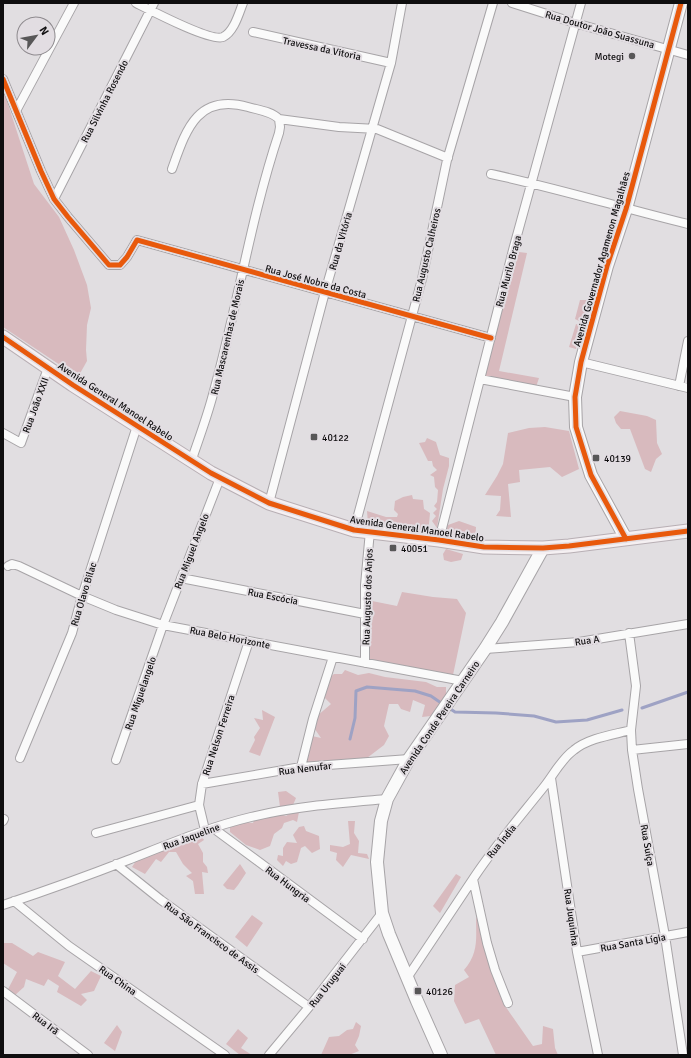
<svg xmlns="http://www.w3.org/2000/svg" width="691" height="1058" font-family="Signika,sans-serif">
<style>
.green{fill:#d8babe}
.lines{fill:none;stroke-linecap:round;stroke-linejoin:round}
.stream{stroke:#9ea2c4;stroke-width:3}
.minor-casing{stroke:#a7a4a7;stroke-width:10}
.secondary-casing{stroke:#a7a4a7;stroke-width:14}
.primary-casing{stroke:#b8afb4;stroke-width:15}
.minor{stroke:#fafafa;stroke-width:8}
.secondary{stroke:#fafafa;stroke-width:12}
.primary{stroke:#f5f0f2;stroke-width:13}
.cycleway-casing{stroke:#e2dde2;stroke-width:8}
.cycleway{stroke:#e8590c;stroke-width:5}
.poi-dot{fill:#585758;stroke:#e2dde2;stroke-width:1.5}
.labels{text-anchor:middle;stroke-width:4;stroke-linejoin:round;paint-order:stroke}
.street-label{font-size:10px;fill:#0f0e0f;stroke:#e2dde2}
.poi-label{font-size:10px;fill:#0f0e0f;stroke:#e2dde2;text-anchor:start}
</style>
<rect width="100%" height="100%" fill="#e1dee1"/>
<path class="green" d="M3,89L34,184L59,217L74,250L87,285L91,308L87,325L86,350L87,361L78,377L3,327Z
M519,252L527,253L499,371L539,378L536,387L483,378Z
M580,300H589L583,323L575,319Z
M576,324L582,326L576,349L569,347Z
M620,411L647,416L656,420L657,443L662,454L656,459L651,472L645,469L630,429H621L616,423L614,417Z
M545,427L569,431L579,469L562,477L550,467L519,470L520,482L508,484L511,517L496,516L500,510L501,496L485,495L497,476L503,464L508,433L529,428Z
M427,438L436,442L440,455L449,458V466L443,489L437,528L432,521L436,516L433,513L437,509L434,506L437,502L438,490L435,487L434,477L430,475L437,470L433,466L432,461H428L419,443L425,442Z
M412,495L413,499L423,500L424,509L430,513L428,535L368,524L367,511L386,517H397L398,514L394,510L395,501L403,497Z
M459,521L476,527L475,541L454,539V533L448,532L446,528L448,525Z
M446,549L463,554L461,560L451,562L444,560L443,554Z
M402,592L433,597L457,599L466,613L453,675L372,665L367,658L365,631L370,630L373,617L370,613L369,606L372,601L397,606Z
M345,670L358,675L369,673L385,677L426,682L437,687H446V695L431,716L422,717L425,705L413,700L410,712L401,709L398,704H389L384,726L389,736L384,745L367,758L365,760L310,764L304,762L308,753L312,736L321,738L310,722L331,704L324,697L327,680L334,674H342Z
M262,710L275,717L260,756L249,752L255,740L254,737L260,728L254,718L263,720Z
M286,791L296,798L293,805L280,807L278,792Z
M294,811L299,812L297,822L293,820L284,823L282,828L274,834L270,846L260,850L246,845L230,832V823L245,822L253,823L256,816L264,819L275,812L286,816Z
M348,821H355L354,833L359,841L358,853L367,854L369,859L351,855L343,867L336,860L337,853L330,851V845L343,847L350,844Z
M304,826L306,831L319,836L320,849L312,853L305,846L301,848L297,862L291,864L286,861L283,866L277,860L278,855L283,856V848L287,842L297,843L293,835L299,827Z
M199,833L204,840L198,844L203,853V862L207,867L208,873L202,872L204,894H195L193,881L186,876L192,873L183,864L176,852H169L161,862L156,859L145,874L132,867L140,855Z
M240,864L246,873L238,885L234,890L227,889L223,885Z
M456,874L461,877L440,913L433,906Z
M252,915L263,923L247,947L235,937Z
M476,916L504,1000L503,1003L533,1046L542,1044L543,1026L553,1029L555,1048L558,1055H496L479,1019L465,1024L454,1001L455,985L469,977L464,970C479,953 476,938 476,916Z
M3,943H12L33,956L38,952L65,962L58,976L75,989L91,971L101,976L94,991L81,994L87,1000L81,1006L57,992L59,986L48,979L44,986L26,979L24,987L14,996L6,993L17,972L3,963Z
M356,1022L361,1026L359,1036L355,1045L359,1051L349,1055H321L329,1037L339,1036L347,1030L353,1029Z
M117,1025L122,1032L115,1051L104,1043Z
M238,1029L248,1038L241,1048L252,1055H240L226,1044Z"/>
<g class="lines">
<path class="stream" d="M449,708L455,712L496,713L534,716L556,722L587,720L622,710
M642,708L688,692
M350,739L355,718L356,691L367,687L415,691L431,696L444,705"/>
<g class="minor-casing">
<path id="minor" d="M136,3C150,10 211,42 223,37C234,32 239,13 243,3
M512,3L575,23L688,55
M253,32L391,63
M3,79L41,171L54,199L68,217L109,265H120L127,257L137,240L491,338
M16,111L74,3
M172,169C186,130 197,93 248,107C258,110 271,111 279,119L339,127L377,129L448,158
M491,174C557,188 622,208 688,224
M54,199L154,3
M581,362L688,388
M480,379L575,397
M679,386L688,341
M3,433L21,443L48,368
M191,462C198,441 206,420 212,398C237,310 250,220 279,133L280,127L279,119
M269,503L325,292L391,63L402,3
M354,530L422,279L447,160L493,3
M439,540L513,250L581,3
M8,566L12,564L19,566L82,596L116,610L163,625L463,681
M181,578L365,614
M629,633L636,686L631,730L632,750L638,789L665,936L683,1055
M485,649L579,642L688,624
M365,663V585L370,531
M632,750L688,744
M20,758L72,633L82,596L137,426
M116,760L163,625L220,478
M301,767L313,719L333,657
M551,778L577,952L598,1055
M202,784L301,767L409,759
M3,821L4,819
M213,828L363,939
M205,830L199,805L202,784L249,641
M96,833L199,805
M116,864L161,900L309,1007
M14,901L69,946L225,1055
M3,905C45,891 87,876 128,860C169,844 209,827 251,817C296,806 341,803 387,799
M577,952L688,932
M407,978L473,879
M3,991L88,1055
M508,1003L495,970L487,943L473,879C494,847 519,818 543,788C553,776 561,759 574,750C589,738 612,735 631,730
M269,1055L309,1007L382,913"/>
</g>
<g class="secondary-casing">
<path id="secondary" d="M626,539L591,475L576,427L575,397L581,362L607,266L626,209L681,3
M441,1055L417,1001L389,934L382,913L377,862L381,821L387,799L409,759L485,649L502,622L543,548"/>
</g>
<g class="primary-casing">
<path id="primary" d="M3,337L73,385L211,473L269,503L354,530L439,540L484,547L543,548L569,546L688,531"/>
</g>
<use href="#minor" class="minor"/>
<use href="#secondary" class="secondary"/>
<use href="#primary" class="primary"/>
<g class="cycleway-casing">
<path id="cycleway" d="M3,79L41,171L54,199L68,217L109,265H120L127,257L137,240L491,338
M3,337L73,385L211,473L269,503L354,530L439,540L484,547L543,548L569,546L688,531
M626,539L591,475L576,427L575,397L581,362L607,266L626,209L681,3"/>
</g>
<use href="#cycleway" class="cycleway"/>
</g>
<g class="poi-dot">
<circle cx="632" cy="56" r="4"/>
<rect x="310" y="433" width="8" height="8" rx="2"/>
<rect x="592" y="454" width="8" height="8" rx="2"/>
<rect x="389" y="544" width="8" height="8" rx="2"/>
<rect x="414" y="987" width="8" height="8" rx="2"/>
</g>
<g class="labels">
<g class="street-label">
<text transform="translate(600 29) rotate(16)" y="4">Rua Doutor João Suassuna</text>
<text transform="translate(322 48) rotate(12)" y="4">Travessa da Vitoria</text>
<text transform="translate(104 101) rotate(-63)" y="4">Rua Silvinha Rosendo</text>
<text transform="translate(340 241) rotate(-74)" y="4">Rua da Vitória</text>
<text transform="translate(426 255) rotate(-77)" y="4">Rua Augusto Calheiros</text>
<text transform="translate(601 259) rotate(-74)" y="4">Avenida Governador Agamenon Magalhães</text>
<text transform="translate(508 271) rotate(-75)" y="4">Rua Murilo Braga</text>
<text transform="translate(316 281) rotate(15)" y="4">Rua José Nobre da Costa</text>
<text transform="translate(227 337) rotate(-77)" y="4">Rua Mascarenhas de Morais</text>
<text transform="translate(116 401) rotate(33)" y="4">Avenida General Manoel Rabelo</text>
<text transform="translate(35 405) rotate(-70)" y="4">Rua João XXII</text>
<text transform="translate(417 528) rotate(8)" y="4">Avenida General Manoel Rabelo</text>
<text transform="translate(191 551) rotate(-69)" y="4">Rua Miguel Angelo</text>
<text transform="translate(83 594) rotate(-73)" y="4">Rua Olavo Bilac</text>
<text transform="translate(273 596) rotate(11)" y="4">Rua Escócia</text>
<text transform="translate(367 597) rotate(-88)" y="4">Rua Augusto dos Anjos</text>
<text transform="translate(230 637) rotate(11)" y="4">Rua Belo Horizonte</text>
<text transform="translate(587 640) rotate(-8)" y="4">Rua A</text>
<text transform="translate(140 693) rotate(-71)" y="4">Rua Miguelangelo</text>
<text transform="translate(439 717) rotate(-56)" y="4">Avenida Conde Pereira Carneiro</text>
<text transform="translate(218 735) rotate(-72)" y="4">Rua Nelson Ferreira</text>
<text transform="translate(305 768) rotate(-7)" y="4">Rua Nenufar</text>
<text transform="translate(191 836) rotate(-20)" y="4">Rua Jaqueline</text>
<text transform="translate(501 841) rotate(-51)" y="4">Rua Índia</text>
<text transform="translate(648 845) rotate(80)" y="4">Rua Suíça</text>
<text transform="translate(288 884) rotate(37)" y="4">Rua Hungria</text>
<text transform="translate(572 917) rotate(82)" y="4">Rua Juquinha</text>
<text transform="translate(212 937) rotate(36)" y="4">Rua São Francisco de Assis</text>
<text transform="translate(633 942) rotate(-10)" y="4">Rua Santa Lígia</text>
<text transform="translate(118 980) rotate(35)" y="4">Rua China</text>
<text transform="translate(327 985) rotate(-52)" y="4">Rua Uruguai</text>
<text transform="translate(46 1023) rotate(37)" y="4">Rua Irã</text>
</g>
<g class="poi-label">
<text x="624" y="60" text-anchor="end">Motegi</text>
<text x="322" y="441">40122</text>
<text x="604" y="462">40139</text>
<text x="401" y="552">40051</text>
<text x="426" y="995">40126</text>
</g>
</g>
<rect width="691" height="1058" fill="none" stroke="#0f0e0f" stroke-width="8"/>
<g transform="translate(36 36) rotate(58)"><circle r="19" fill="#e2dde2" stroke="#8e8a8e"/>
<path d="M0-3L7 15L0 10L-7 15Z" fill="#585758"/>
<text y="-6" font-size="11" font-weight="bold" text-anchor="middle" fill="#0f0e0f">N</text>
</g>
</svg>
